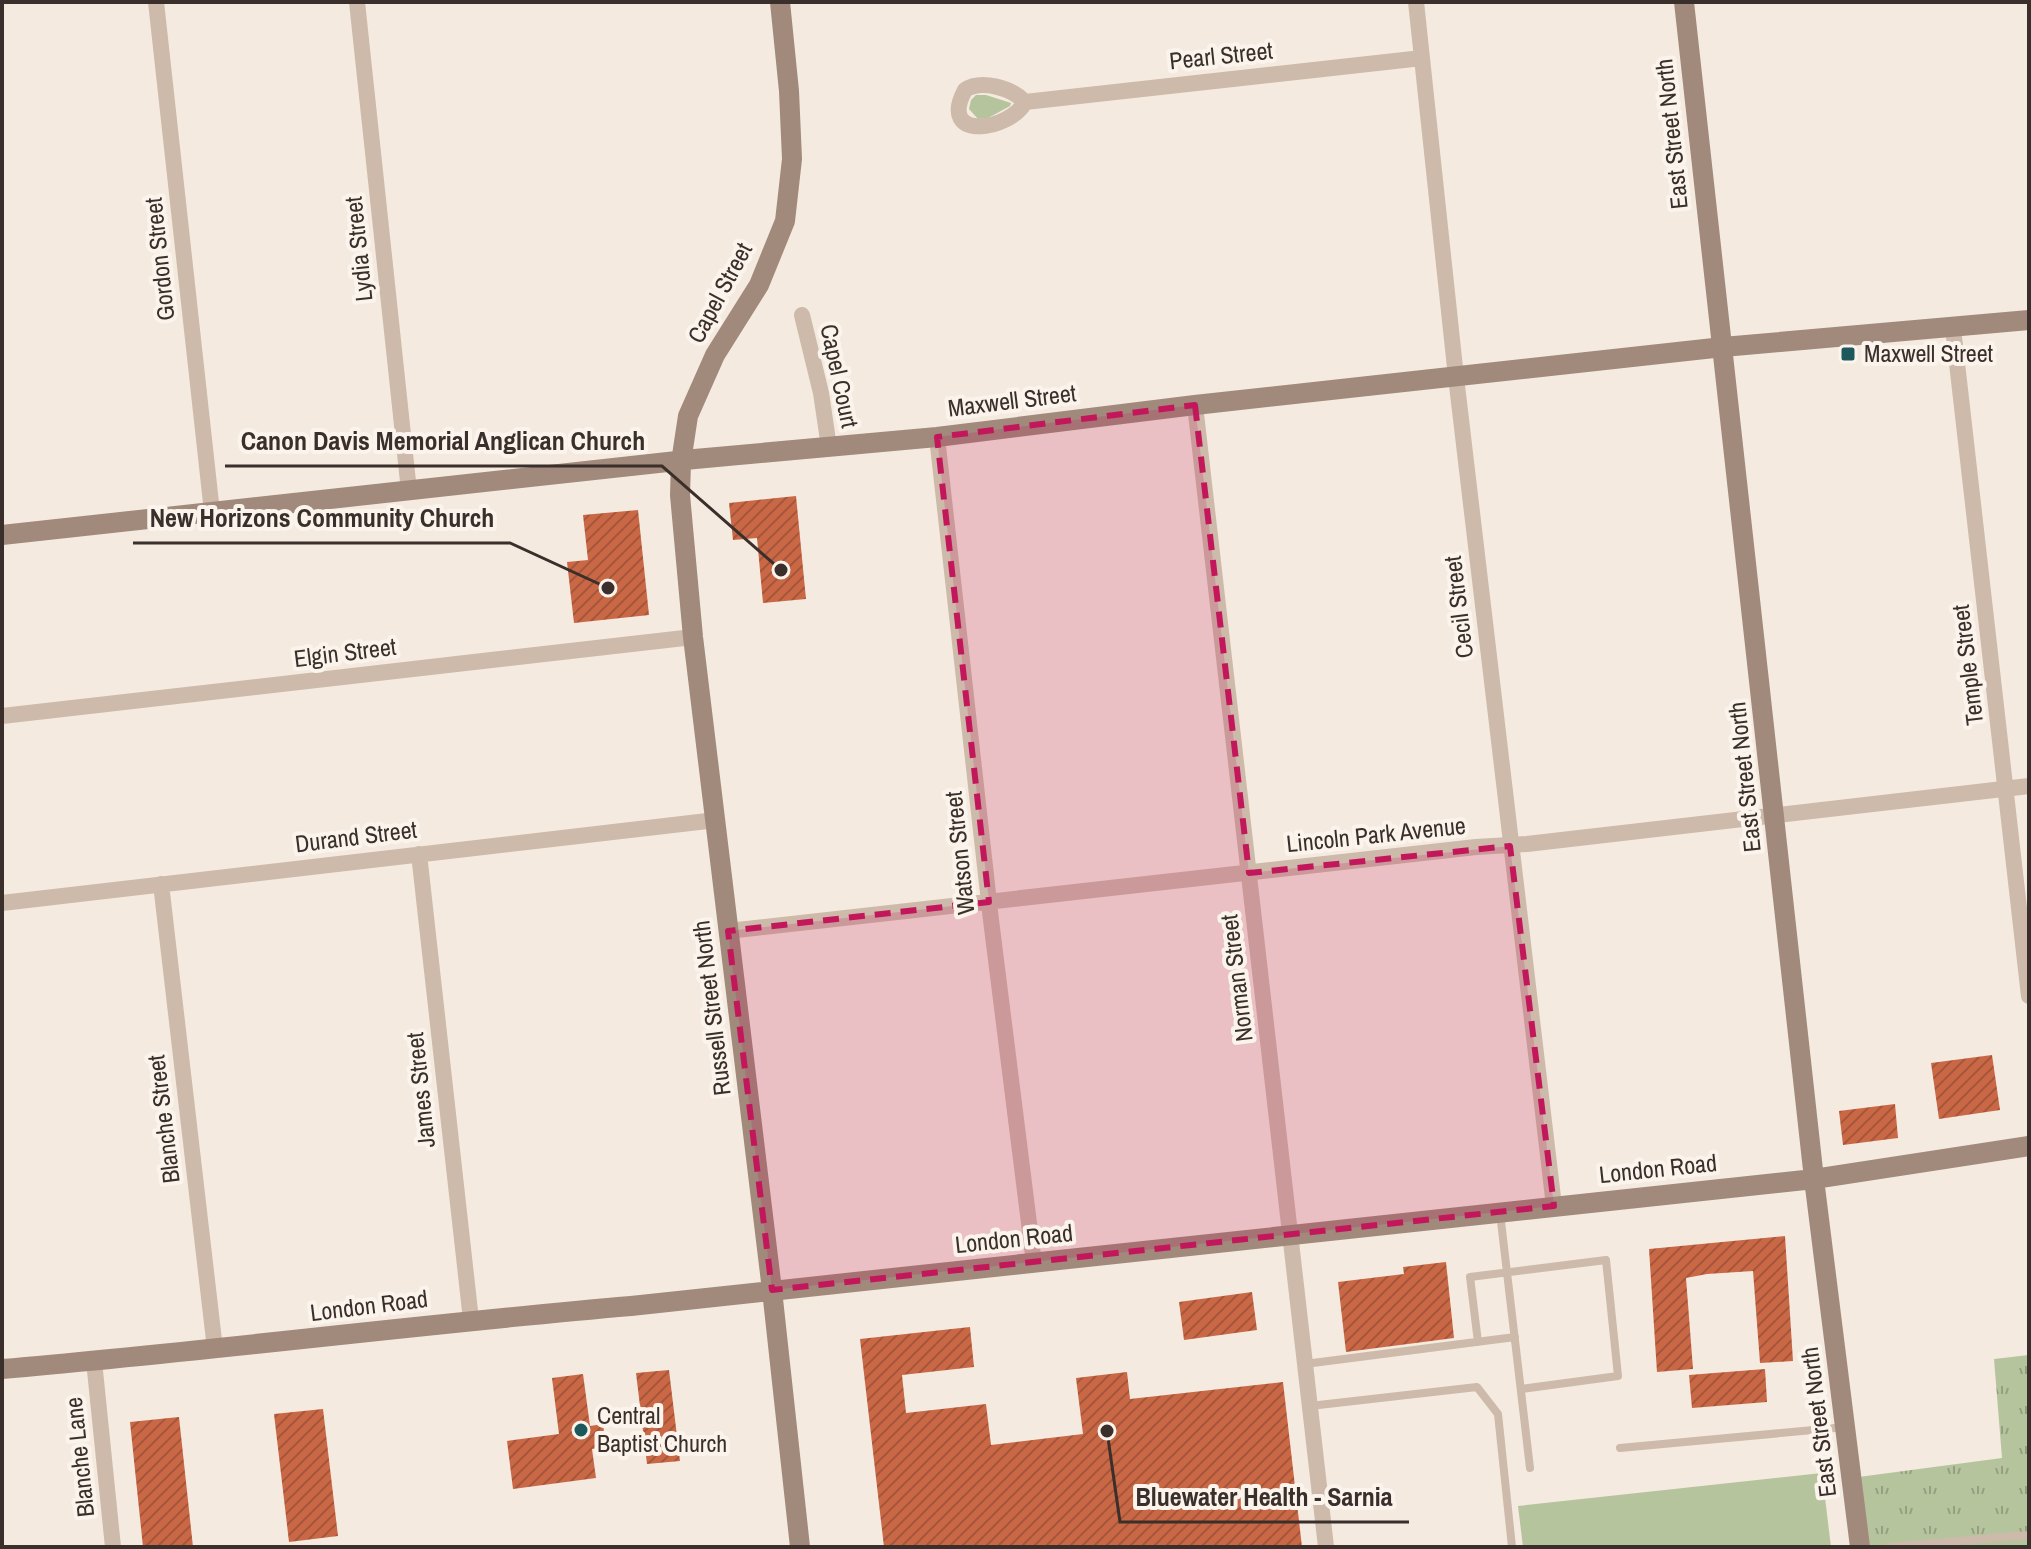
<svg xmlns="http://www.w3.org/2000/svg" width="2031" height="1549" font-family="'Archivo Narrow',sans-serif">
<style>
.green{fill:#b6c49e}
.park{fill:url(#park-tufts)}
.building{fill:url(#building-hatch)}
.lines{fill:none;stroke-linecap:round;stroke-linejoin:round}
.lane{stroke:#cdbaaa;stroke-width:8}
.street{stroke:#cdbaaa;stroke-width:16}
.secondary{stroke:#a1897b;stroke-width:20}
.marked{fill:#c2185b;fill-opacity:0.2;stroke:#c2185b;stroke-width:6;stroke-dasharray:16 10;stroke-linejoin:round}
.poi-dot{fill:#1d585d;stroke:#fbf4ec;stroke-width:3}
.labels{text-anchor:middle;stroke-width:8;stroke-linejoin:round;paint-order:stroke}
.street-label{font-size:24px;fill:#3a2f2a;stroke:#fbf4ec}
.poi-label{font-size:24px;fill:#3a2f2a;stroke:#fbf4ec;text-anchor:start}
.leader{fill:none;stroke:#3a2f2a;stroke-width:3}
.callout-dot{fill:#3a2f2a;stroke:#fbf4ec;stroke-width:3}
.callout-label{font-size:26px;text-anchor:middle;font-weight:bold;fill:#3a2f2a;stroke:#fbf4ec;stroke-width:8;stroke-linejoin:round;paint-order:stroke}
</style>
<defs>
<pattern id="park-tufts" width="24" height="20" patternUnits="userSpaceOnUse" patternTransform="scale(2)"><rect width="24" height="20" fill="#b6c49e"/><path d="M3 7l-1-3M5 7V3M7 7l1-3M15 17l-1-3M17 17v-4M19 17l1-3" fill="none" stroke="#95a081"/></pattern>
<pattern id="building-hatch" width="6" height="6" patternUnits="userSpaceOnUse" patternTransform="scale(2)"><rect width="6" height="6" fill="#ca6846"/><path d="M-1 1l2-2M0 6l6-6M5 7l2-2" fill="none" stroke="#a5563b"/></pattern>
</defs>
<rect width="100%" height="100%" fill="#f4eadf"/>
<path class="green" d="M976,95H986L1011,103L1010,106L988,118L978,119L969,109L971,100Z
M1822,1473L1831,1547H1523L1518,1506Z"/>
<path class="park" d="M2029,1355V1547H1859L1851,1478L2002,1458L1994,1359Z"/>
<path class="building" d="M796,496L806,599L763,603L757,538L733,540L729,503Z
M638,510L649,615L574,623L567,562L588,560L583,515Z
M1992,1055L2000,1110L1939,1119L1931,1063Z
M1895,1104L1898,1138L1843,1145L1839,1111Z
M1785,1236L1793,1361L1760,1363L1753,1271L1707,1274L1686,1278L1693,1369L1657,1372L1649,1249Z
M1446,1262L1454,1338L1346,1352L1338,1282L1404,1274L1403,1267Z
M1252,1292L1257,1330L1184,1340L1179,1302Z
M970,1327L974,1367L902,1375L906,1413L986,1404L991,1445L1083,1434L1076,1378L1127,1372L1130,1399L1283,1382L1302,1547H884L860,1339Z
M1765,1369L1767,1402L1692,1408L1689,1375Z
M669,1370L680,1461L647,1464L636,1373Z
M583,1374L590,1426L603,1424L606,1447L592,1449L596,1478L513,1489L507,1441L559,1434L552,1378Z
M323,1409L338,1536L289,1542L274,1414Z
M179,1417L193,1547H143L130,1422Z"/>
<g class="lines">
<path class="lane" d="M1500,1213L1530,1468
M1478,1342L1470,1277L1606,1260L1618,1376L1521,1389
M1305,1364L1515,1337
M1310,1406L1477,1387L1498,1414L1512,1547
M1620,1448L1846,1427
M1888,1547L2029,1535"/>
<path class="street" d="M156,2L212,512
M357,2L409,491
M1416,2L1456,377L1554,1206
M1025,102C1010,131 937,142 965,90C981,79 1012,88 1025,102L1422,58
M802,315L821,393L829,447
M1953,328L2029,996
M1195,405L1326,1547
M937,437L991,920L1034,1263
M2,716L693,637
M419,854L471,1320
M161,884L215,1349
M2,903L716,820
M728,931L1476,847L1527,844L2029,786
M94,1361L113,1547"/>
<path class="secondary" d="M780,2L789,91L792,159L785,221L759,285L715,355L688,416L681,462L680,495L693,637L772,1290L800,1547
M1684,2L1814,1179L1860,1547
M2,535L695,459L937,437L1195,405L1723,347L2029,320
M2,1369C212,1351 421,1324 631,1306L1814,1179L2029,1146"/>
</g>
<path class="marked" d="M1195,405L1249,873L1510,846L1554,1206L772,1290L728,931L989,902L937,437Z"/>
<g class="poi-dot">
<rect x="1840" y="346" width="16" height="16" rx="4"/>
<circle cx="581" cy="1430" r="8"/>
</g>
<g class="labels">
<g class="street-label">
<text transform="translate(1221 56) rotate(-6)" y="8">Pearl Street</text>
<text transform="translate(1672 134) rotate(-96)" y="8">East Street North</text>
<text transform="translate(359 249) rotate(-96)" y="8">Lydia Street</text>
<text transform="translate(160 259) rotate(-96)" y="8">Gordon Street</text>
<text transform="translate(720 293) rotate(-62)" y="8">Capel Street</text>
<text transform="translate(839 376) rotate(78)" y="8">Capel Court</text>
<text transform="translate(1012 401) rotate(-7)" y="8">Maxwell Street</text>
<text transform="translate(1459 607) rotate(-97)" y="8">Cecil Street</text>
<text transform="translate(345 653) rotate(-7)" y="8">Elgin Street</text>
<text transform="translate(1968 665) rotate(-97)" y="8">Temple Street</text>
<text transform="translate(1745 777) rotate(-96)" y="8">East Street North</text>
<text transform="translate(1376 835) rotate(-6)" y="8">Lincoln Park Avenue</text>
<text transform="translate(356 837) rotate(-7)" y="8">Durand Street</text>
<text transform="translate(960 853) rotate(-96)" y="8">Watson Street</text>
<text transform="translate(1237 978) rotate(-97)" y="8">Norman Street</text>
<text transform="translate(712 1008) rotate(-97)" y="8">Russell Street North</text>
<text transform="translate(421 1090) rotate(-96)" y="8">James Street</text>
<text transform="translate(164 1119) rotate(-97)" y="8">Blanche Street</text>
<text transform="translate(1658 1169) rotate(-6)" y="8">London Road</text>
<text transform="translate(1014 1239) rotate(-6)" y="8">London Road</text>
<text transform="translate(369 1306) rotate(-7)" y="8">London Road</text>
<text transform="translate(1819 1422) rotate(-97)" y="8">East Street North</text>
<text transform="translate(80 1457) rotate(-96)" y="8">Blanche Lane</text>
</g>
<g class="poi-label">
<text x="1864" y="362">Maxwell Street</text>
<text x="597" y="1424">Central<tspan x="597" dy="28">Baptist Church</tspan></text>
</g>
</g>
<path class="leader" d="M781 570L662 466H225M608 588L510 543H133M1107 1431L1120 1522H1409"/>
<g class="callout-dot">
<circle cx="781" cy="570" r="8"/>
<circle cx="608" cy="588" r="8"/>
<circle cx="1107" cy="1431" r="8"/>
</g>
<g class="callout-label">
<text x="443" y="450">Canon Davis Memorial Anglican Church</text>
<text x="322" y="527">New Horizons Community Church</text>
<text x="1264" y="1506">Bluewater Health - Sarnia</text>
</g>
<rect width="2031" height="1549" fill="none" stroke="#3a2f2a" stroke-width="8"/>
</svg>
